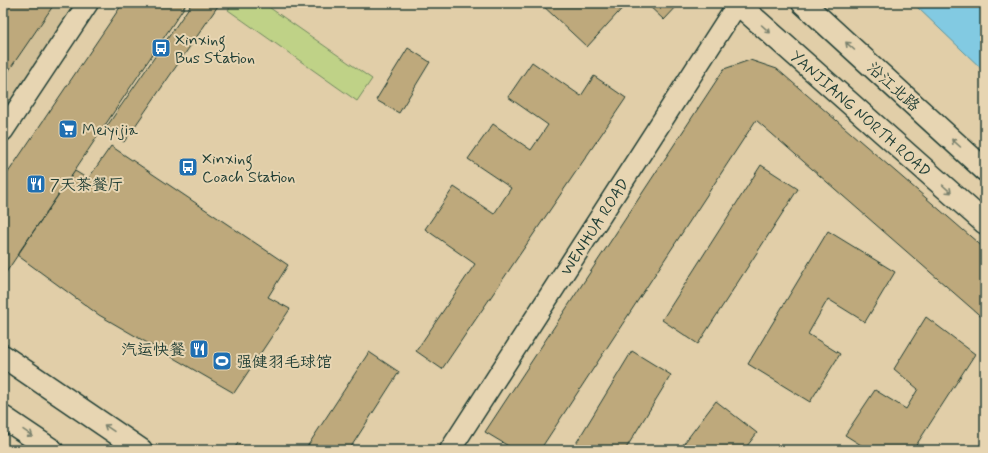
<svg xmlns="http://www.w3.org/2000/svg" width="988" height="453" font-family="Mynerve,'LXGW WenKai TC',sans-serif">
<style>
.built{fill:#d2c098}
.green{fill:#bfd287;stroke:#6f885e}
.water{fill:#82cae2;stroke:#5a929c}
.building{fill:#bea97b;stroke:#1f3d34}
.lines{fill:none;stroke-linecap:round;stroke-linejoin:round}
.street-casing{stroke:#1f3d34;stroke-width:23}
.secondary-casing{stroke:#1f3d34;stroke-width:25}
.primary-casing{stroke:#1f3d34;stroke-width:25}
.street{stroke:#e7d5b2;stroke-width:20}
.secondary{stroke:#e7d5b2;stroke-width:22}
.primary{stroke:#e7d5b2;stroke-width:22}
.oneway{stroke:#79816d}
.labels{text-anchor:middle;stroke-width:4;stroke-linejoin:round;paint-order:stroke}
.poi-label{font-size:16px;fill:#1f3d34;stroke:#e7d5b2;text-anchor:start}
.street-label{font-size:16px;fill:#1f3d34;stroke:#e7d5b2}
</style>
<rect width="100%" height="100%" fill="#e1cea8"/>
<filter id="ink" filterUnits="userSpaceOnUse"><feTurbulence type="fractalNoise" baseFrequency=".025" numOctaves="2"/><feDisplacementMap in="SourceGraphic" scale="8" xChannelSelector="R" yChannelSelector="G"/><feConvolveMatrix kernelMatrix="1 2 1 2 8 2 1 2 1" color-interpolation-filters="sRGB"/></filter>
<g filter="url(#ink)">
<path class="built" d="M3,3H88L3,131Z"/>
<path class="green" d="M233,3H263L372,79L357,101L228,10Z"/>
<path class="water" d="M912,3H985V72L917,7Z"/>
<path class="building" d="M3,3H55L3,79Z
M123,3H187L3,277V180Z
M192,3H220L124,142L105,129Z
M540,3H627L587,47Z
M646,3H680L664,20Z
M408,48L430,62L399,113L376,100Z
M750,60L777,69L985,249V320L756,120L540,450H515L485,432L724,69Z
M532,62L581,96L594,76L626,98L442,369L416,351L475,264L425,229L454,187L494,214L511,188L468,159L493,124L531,150L548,125L508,97Z
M111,146L288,265L268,297L290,309L234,393L99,315L17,255L75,171L88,179Z
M761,165L798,189L698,344L662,320Z
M828,231L895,272L865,322L828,299L808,334L840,354L810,402L748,364Z
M926,317L975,354L913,450H869L845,435L875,390L906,409L918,389L894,369Z
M632,351L671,375L625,450H572Z
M369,352L399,372L349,450H305Z
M716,401L757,433L744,450H679Z
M238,443L249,450H233Z"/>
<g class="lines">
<g class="street-casing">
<g id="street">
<path d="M3,131L88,3"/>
<path id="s1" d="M450,450L738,3"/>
</g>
</g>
<g class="secondary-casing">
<g id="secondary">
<path id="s2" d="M737,3L985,223"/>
<path d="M803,3L985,170"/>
</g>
</g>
<g class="primary-casing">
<path id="primary" d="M3,356L141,450
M3,417L52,450"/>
</g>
<use href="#street" class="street"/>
<use href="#secondary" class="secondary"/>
<use href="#primary" class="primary"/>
</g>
<defs><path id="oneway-shaft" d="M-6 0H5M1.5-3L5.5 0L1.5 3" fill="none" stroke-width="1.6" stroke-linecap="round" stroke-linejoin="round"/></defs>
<g class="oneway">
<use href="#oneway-shaft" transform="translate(766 29) rotate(42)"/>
<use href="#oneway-shaft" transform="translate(850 46) rotate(-138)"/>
<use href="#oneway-shaft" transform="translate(956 143) rotate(-138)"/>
<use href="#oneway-shaft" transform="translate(947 189) rotate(42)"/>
<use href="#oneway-shaft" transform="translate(109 428) rotate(-146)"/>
<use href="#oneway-shaft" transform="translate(28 433) rotate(34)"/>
</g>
</g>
<defs>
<g id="bus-square" transform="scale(1)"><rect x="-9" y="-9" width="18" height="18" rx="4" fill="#1f6fb2" stroke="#e7d5b2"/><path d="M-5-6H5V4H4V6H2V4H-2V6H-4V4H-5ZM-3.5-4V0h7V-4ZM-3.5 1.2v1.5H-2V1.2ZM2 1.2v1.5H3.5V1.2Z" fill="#fff"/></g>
<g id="supermarket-square" transform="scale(1)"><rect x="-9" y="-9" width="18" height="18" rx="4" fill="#1f6fb2" stroke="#e7d5b2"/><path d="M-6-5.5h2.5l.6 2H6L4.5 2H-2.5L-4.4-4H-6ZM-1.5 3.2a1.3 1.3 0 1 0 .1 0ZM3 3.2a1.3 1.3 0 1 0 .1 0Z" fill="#fff"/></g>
<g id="restaurant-square" transform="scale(1)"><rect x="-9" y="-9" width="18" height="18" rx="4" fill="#1f6fb2" stroke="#e7d5b2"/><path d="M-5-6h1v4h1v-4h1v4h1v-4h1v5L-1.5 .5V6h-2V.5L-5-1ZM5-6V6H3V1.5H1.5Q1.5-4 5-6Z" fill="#fff"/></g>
<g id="stadium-square" transform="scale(1)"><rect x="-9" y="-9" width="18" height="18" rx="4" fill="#1f6fb2" stroke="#e7d5b2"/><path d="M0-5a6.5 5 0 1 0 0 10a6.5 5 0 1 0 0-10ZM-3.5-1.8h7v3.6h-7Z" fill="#fff"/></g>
</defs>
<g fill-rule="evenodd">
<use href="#bus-square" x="161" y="48"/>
<use href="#supermarket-square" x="68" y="129"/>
<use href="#bus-square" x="188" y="167"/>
<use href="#restaurant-square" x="36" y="184"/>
<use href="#restaurant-square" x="199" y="349"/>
<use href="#stadium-square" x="222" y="361"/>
</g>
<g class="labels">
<g class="poi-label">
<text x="175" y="45">Xinxing<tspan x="175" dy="18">Bus Station</tspan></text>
<text x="82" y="135">Meiyijia</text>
<text x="202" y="164">Xinxing<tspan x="202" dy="18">Coach Station</tspan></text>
<text x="50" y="190">7天茶餐厅</text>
<text x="185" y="355" text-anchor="end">汽运快餐</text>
<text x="236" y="367">强健羽毛球馆</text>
</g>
<g class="street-label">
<text transform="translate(894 86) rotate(42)" y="6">沿江北路</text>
<text dy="6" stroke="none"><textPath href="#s2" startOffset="166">YANJIANG NORTH ROAD</textPath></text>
<text dy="6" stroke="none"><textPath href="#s1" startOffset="266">WENHUA ROAD</textPath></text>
</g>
</g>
<rect width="988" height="453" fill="none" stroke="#e7d5b2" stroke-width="16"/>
<rect x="8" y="8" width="972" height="437" fill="none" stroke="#1f3d34" stroke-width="1.5" filter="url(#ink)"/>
</svg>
